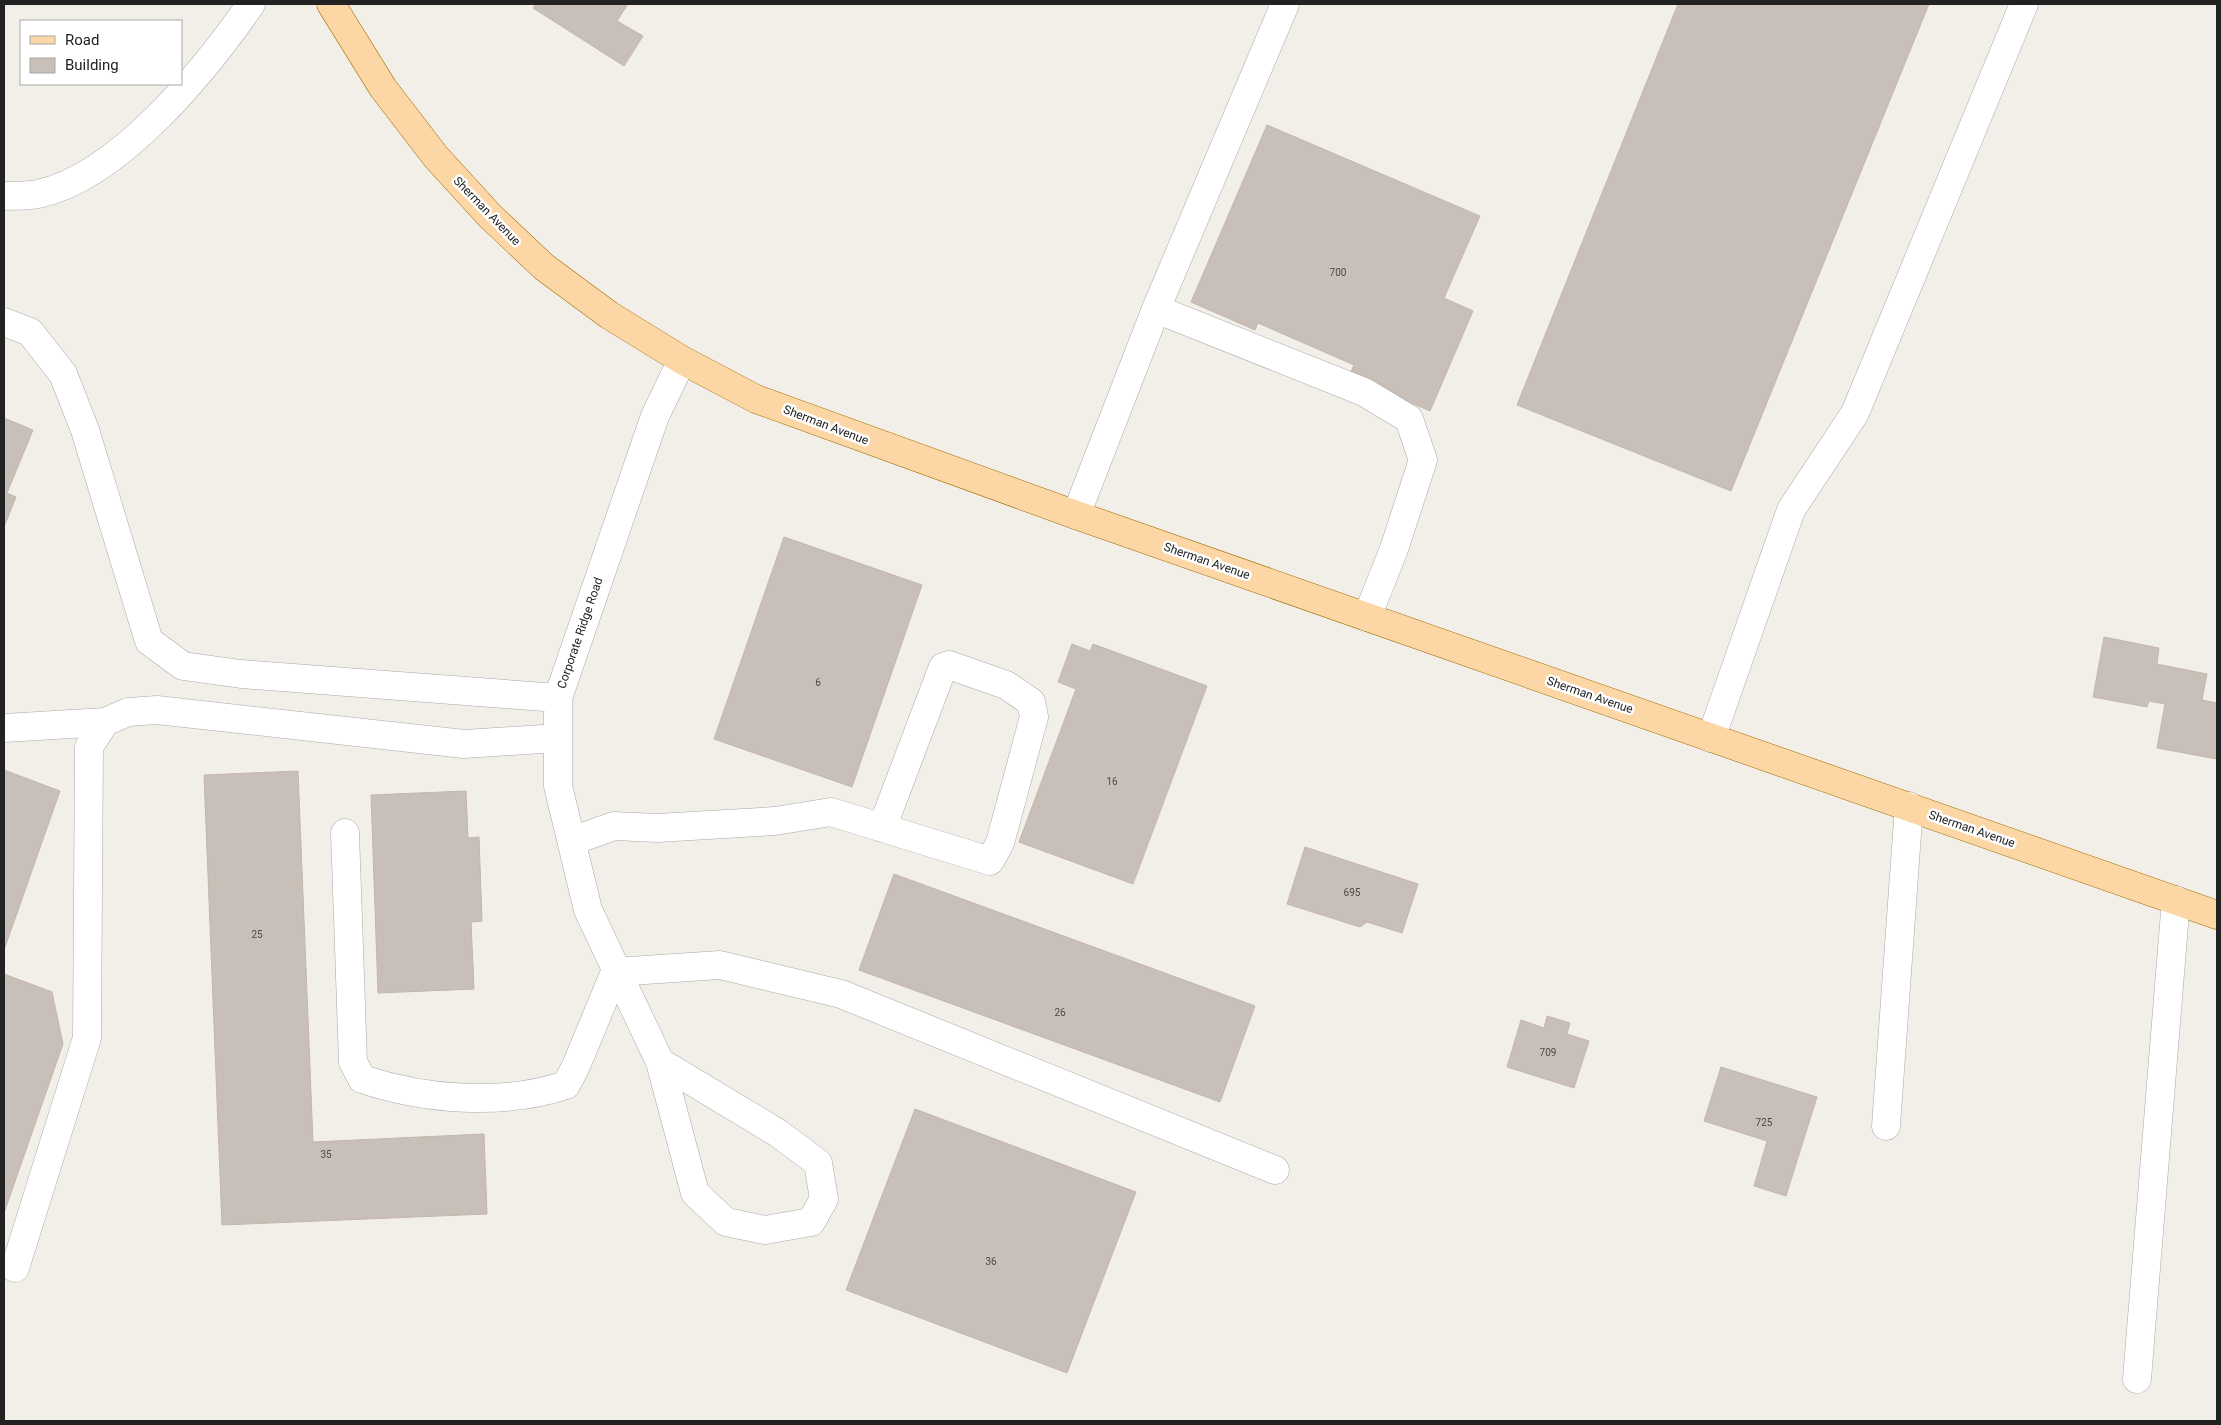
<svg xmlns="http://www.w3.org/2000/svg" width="2221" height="1425" font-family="Roboto,sans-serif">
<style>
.building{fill:#c7bfb8;stroke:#c4b6ab}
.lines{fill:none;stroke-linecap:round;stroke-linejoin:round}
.minor-casing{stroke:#a9a9a9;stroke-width:29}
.major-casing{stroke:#a06b00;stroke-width:29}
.minor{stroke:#fff;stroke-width:28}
.major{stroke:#fcd6a4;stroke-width:28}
.labels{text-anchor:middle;stroke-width:5;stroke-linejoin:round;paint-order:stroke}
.number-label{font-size:10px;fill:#4b4948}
.street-label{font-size:12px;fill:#222;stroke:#fff}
</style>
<rect width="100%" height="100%" fill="#f2efe9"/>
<path class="building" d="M536,4H628L617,21L643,36L624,66L533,8Z
M1678,4H1929L1731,491L1517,405Z
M1267,125L1480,216L1444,298L1473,311L1430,411L1349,376L1354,365L1258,323L1255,330L1191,302Z
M4,418L33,430L7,493L16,497L4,527Z
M784,537L922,585L852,787L714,739Z
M2104,637L2159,648L2157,664L2207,674L2202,700L2217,703V759L2157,748L2165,704L2149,701L2147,707L2093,697Z
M1072,644L1090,651L1093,644L1207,686L1133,884L1019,842L1076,689L1058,682Z
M4,770L60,791L4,950Z
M298,771L313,1142L484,1134L487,1214L222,1225L204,775Z
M466,791L468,838L479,837L482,921L471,922L474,989L378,993L371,795Z
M1305,847L1418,884L1402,933L1367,922L1360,927L1287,904Z
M894,874L1255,1006L1220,1102L859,970Z
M4,974L52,992L63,1044L4,1213Z
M1547,1016L1570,1023L1567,1034L1589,1041L1574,1088L1507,1067L1521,1020L1544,1028Z
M1721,1067L1817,1097L1786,1196L1754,1186L1767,1141L1704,1121Z
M915,1109L1136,1192L1067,1373L846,1290Z"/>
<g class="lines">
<g class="minor-casing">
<path id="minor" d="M4,196C15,196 27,196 38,194C119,177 206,69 251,4
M1156,309L1285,4
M4,322L30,332L63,374L85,430L149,641L183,666L241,674L558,698
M1076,515L1156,309L1364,392L1409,419L1423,460L1394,549L1367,617
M4,728L105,722
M1711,738L1791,510L1855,413L2024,4
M345,833L353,1062L362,1079C425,1100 503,1106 566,1085L576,1066L615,972
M572,841L614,826L657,828L775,821L831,812L990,861L1000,843L1034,717L1031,702L1006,685L949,665L943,667L882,828
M615,972L720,965L841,994L1275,1170
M660,1062L778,1133L818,1163L824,1199L811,1222L765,1230L726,1222L695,1193L660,1062L588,910L558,786V698L655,416L682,360
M1886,1126L1909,806
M15,1268L87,1038L89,747L105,722L128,712L157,710L464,744L558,738
M2137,1379L2176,900"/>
</g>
<g class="major-casing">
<path id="major" d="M331,4L383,88L436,157L490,216L544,267L609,315L682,360L756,399L1076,515L2217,915"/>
</g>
<use href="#minor" class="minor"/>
<use href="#major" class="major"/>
</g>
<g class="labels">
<g class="number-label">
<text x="1338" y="276">700</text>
<text x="818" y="686">6</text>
<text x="1112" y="785">16</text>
<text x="1352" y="896">695</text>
<text x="257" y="938">25</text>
<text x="1060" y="1016">26</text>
<text x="1548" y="1056">709</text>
<text x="1764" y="1126">725</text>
<text x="326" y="1158">35</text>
<text x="991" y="1265">36</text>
</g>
<g class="street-label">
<text transform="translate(487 211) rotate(46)" y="4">Sherman Avenue</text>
<text transform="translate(826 425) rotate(21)" y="4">Sherman Avenue</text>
<text transform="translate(1207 561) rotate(19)" y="4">Sherman Avenue</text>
<text transform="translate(580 633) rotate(-71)" y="4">Corporate Ridge Road</text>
<text transform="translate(1590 695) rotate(19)" y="4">Sherman Avenue</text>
<text transform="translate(1972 829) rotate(19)" y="4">Sherman Avenue</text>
</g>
</g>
<rect width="2221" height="1425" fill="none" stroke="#222222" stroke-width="10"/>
<rect x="20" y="20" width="162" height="65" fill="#ffffff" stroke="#a7a7a7"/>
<rect x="30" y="36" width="25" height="8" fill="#fcd6a4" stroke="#a7a7a7"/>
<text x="65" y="45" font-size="15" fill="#222222">Road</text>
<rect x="30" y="58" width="25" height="15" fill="#c7bfb8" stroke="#a7a7a7"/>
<text x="65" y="70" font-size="15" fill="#222222">Building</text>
</svg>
